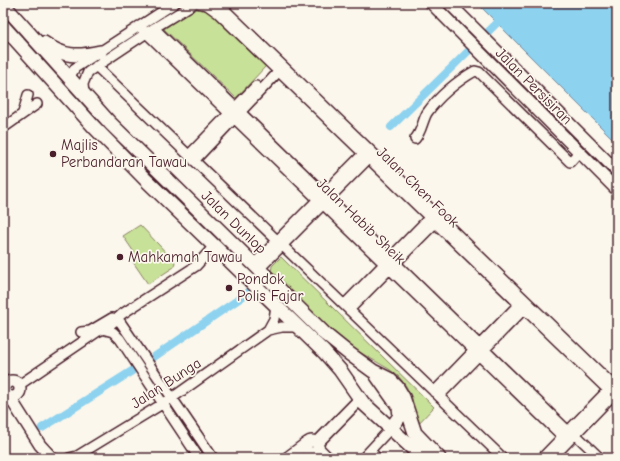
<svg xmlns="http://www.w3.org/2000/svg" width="620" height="461" font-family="'Comic Neue',sans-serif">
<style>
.green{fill:#c8e198;stroke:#898062}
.water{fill:#8dd2ef;stroke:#728aa1}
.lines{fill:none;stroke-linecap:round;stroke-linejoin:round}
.canal{stroke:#8dd2ef;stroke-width:8}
.minor-casing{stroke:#4a1f2b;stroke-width:12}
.tertiary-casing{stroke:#4a1f2b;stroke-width:14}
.secondary-casing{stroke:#4a1f2b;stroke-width:16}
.minor{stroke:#fbf7ec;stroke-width:9}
.tertiary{stroke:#fbf7ec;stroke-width:11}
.secondary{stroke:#fbf7ec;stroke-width:13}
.poi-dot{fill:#4a1f2b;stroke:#fbf7ec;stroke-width:1.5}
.labels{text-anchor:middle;stroke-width:3.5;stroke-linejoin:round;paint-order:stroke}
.street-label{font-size:15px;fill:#4a1f2b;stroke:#fbf7ec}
.poi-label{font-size:15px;fill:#4a1f2b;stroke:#fbf7ec;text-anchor:start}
</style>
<rect width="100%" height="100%" fill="#fbf7ec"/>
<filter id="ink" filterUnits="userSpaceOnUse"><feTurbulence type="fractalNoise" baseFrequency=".025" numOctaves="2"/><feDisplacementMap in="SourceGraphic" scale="8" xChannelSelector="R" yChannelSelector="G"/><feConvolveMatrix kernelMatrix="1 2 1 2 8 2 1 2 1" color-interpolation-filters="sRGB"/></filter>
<g filter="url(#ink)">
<path class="green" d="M201,3L266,66L236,98L164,29Z
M140,225L175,262L174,267L148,284L133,262L138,258L123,236Z
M281,257L434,407L416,426L412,398L406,386L399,377L389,369L342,342L271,272L272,266Z"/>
<path class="water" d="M477,3H617V143Z"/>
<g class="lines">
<path class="canal" d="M391,127L497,23
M151,359L239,299L247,293
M42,428L132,371"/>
<g class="minor-casing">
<path id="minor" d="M197,3L207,5L218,13L608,390
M218,3L613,385
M139,26L563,437
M154,28L568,431
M96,66L503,458
M69,78L75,68L175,3
M84,94L83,84L88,72L154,28L195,3
M23,113L28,95
M3,128L37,104
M415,139C422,131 422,122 427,113C438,97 457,81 475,71L479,72L570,162L579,152
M189,155L256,86
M194,161L283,67
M254,264L367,150
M259,269L373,154
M344,305L434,213
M349,310L439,219
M102,329L113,332L120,339L199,458
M268,330L274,319L276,306
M81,332L90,331L112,318L117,319L121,323L213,458
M19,385L97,332L108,327L122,314L196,266L214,246
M434,392L522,301
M439,396L528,305
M575,434L600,458
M318,447L329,458
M370,451L377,458
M312,453L317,458
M69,458L77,456L172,398L268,330L282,327H297
M363,458L391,428
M542,458L612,386
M552,458L617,391"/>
</g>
<g class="tertiary-casing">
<path id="tertiary" d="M431,3L617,190
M449,3L617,171
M4 389a8 8 0 1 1 16 0a8 8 0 1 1-16 0Z
M9,396L40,445L52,458
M306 447a6 6 0 1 1 12 0a6 6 0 1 1-12 0Z
M317,443L360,399
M287,458L307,443"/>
</g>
<g class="secondary-casing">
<path id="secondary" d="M3,4L110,123L326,335L347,352L373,371L389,379L397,387L403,397L415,433L439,458
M3,26L94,127L147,181L324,352L340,370L363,403L423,458
M44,43C64,57 77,57 100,52
M377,376L399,407L400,416L391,428"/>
</g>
<use href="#minor" class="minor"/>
<use href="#tertiary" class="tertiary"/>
<use href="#secondary" class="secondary"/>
</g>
</g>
<g class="poi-dot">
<circle cx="53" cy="154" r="4"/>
<circle cx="120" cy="257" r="4"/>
<circle cx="229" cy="288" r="4"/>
</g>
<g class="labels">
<g class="street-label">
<text transform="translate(534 86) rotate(45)" y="5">Jalan Persisiran</text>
<text transform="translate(418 187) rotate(44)" y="5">Jalan Chen Fook</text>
<text transform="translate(361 221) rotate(44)" y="5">Jalan Habib Sheik</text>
<text transform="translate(234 222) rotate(44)" y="5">Jalan Dunlop</text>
<text transform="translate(166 383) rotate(-33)" y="5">Jalan Bunga</text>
</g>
<g class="poi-label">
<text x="61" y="150">Majlis<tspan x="61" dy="17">Perbandaran Tawau</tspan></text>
<text x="128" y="262">Mahkamah Tawau</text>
<text x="237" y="284">Pondok<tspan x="237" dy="17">Polis Fajar</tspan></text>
</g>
</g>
<rect width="620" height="461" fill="none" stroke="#fbf7ec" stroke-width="16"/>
<rect x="8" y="8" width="604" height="445" fill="none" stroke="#4a1f2b" stroke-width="1.5" filter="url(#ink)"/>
</svg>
